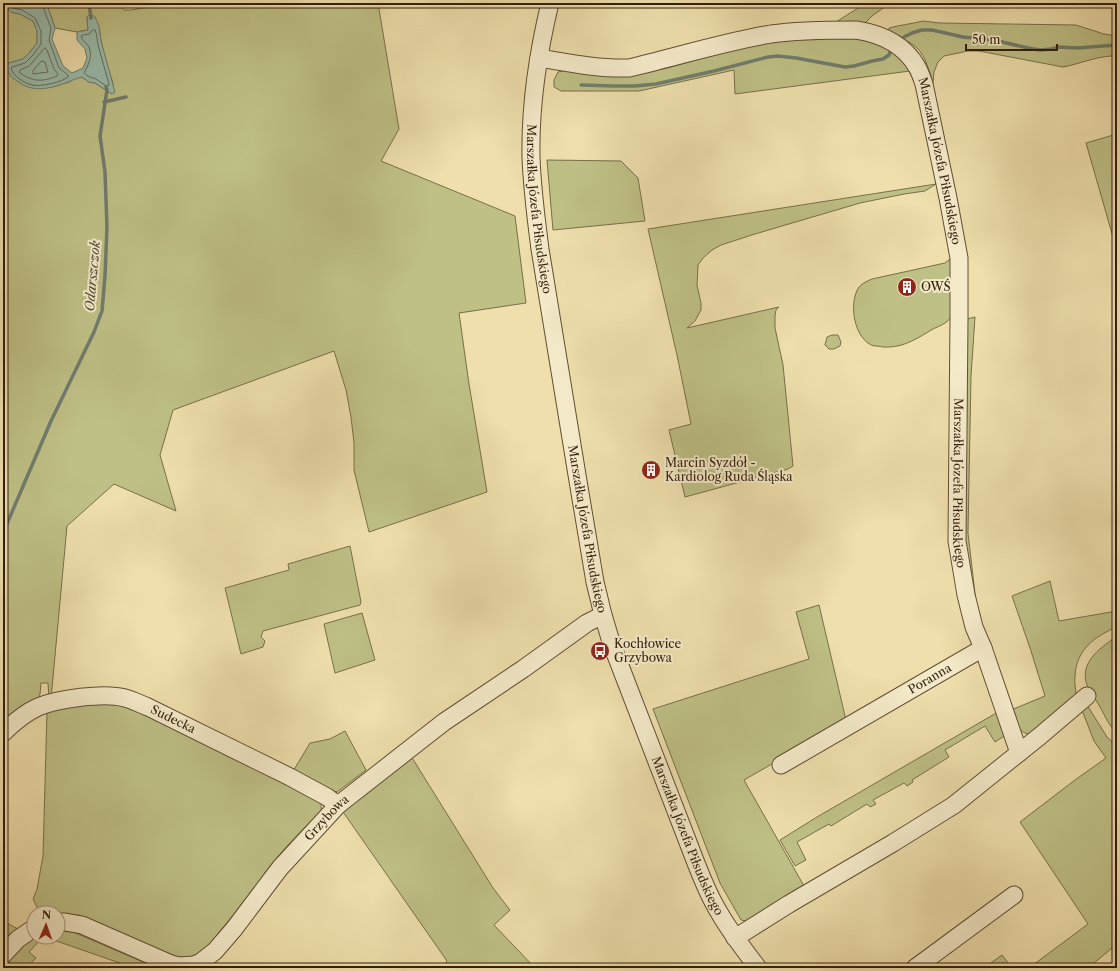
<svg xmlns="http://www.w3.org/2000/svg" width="1120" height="971" font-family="'Libre Caslon Text',serif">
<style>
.green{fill:#bec086;stroke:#786f49}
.water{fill:#99bcad;stroke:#707d6d}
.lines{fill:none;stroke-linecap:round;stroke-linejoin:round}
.shore{stroke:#666d5c;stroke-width:1}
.stream{stroke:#707d6d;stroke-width:3.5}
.minor-casing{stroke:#624e34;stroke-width:19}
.minor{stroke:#f4eac9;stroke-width:17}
.labels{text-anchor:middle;stroke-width:4;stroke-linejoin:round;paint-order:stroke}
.street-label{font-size:12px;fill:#331e0c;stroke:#f4eac9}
.poi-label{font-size:12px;fill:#331e0c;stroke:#f4eac9;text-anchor:start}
.water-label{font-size:13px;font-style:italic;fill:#524d3c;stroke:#f4eac9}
</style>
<rect width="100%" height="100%" fill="#eedfac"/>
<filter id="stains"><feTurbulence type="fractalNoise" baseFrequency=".005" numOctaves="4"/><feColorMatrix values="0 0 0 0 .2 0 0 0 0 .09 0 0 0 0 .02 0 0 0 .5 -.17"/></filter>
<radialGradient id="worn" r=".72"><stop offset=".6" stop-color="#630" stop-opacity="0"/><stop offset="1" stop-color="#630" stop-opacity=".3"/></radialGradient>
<path class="green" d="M3,3H7V8L11,12L20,14L33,21L37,31V43L30,52L23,59L9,63L67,83L76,78L82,77L89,82L95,83L112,94L113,83L107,66L101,41L99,26L87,17L88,30L77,32L55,28L48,8V3H118L124,10H131L171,3H378L399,129L381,161L515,216L526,303L459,313L469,384L487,492L369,532L354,470V443L351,417L346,390L334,351L173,410L160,455L176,511L114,484L67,526L51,699H49L48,683H41L40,694L37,703L3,726Z
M866,3H890L872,16L864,24L836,22Z
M923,21L940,23L1076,25L1104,34L1117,36V56C1099,55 1080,64 1063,67L979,51H968L944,56L938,62L934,72L933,83C929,71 926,57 917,48C910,41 898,37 889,32V28C900,25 911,24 923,21Z
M830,36C850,38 882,38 897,52C902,57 906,65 910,71L735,94L734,70L639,91H561L554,87V80L558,72L567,70L619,76L640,74L671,67L757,43Z
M1117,134V251L1086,143Z
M547,160L621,161L638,178L645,221L553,230Z
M936,184L925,191L904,194L860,203L755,234L721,245L712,250L703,258L698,265L697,285L701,303V310L695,321L687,328L779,307L776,310L775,315V328L783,365L793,466L788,469L685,497L669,430L691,424L677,355L648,229Z
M950,259L952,265C952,277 952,290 952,302C952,305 953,311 952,314C949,325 936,326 928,332C913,341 901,348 883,347C880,346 876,346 874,346C854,340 848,303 859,287C863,283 867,281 872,279L945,263Z
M975,317L971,376L968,533L977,611L964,540L967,319Z
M832,335H838L841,342L840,346L834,349H829L825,345L827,337Z
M350,546L361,602L360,605L263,631L261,637L265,641L263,647L241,654L225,588L289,570L288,564Z
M1050,581L1059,621L1117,611V627C1095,636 1076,650 1075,676C1074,683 1076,689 1076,695L1030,734C1018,734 1015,720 1011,710L1045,696L1031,651L1012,596Z
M819,605L845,716V721L779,760L744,780L804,886L746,921L741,920L720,883L653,709L809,659L796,612Z
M362,613L375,660L335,673L324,624Z
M1117,636V733C1109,726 1105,716 1100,707C1096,699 1088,691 1086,682C1081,660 1102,647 1117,636Z
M100,704H114L135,709L316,799C320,803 322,805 321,811C302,830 283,849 267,870C252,890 237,911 221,930C214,939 207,949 198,954C189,959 180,958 171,955L79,915L57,913H40L33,899L37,889L43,856L47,712L75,706Z
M1087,705L1107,737L1117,746V944L1088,968H1029L1088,924L1020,822L1075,780L1106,758L1094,741L1082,710Z
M998,712L1006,735L995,742L985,726L945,750L949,757L912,780L913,782L907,786L904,783L873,800L876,804L870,807L867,804L831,826L829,824L797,842L806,860L795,866L780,840L817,817Z
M345,731L366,770L337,792H329L292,773L310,743L330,739Z
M411,756L493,888L510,910L494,925L535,968H440L447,961L341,809Z
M3,921L18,929L12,938L3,933Z
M58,931L72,932L78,934L157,968H134L45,937H58Z
M34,937H43L29,952L36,958L30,964H25L20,968H3L25,943Z
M1002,955L1012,968H984Z"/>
<path class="water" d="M7,3H48V8L55,28L52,39L63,66L72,73L83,68L87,58L85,49L77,40V32L88,30L87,17L90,14L95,17L99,26L101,41L115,92L112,94L95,83L89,82L82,77C77,78 73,80 68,82C53,88 34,93 20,83C11,77 10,77 6,67L9,63L23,59L30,52L37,43V31L33,21L20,14L11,12L7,8Z"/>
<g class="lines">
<path class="shore" d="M11,3V6L13,8L22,10L35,18L41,31V44L33,55L25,63L12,67L11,68C13,76 24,83 32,85C41,87 62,82 68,77V75L59,68L49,40L51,28L44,10V3
M93,30H95C97,34 97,40 98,45C102,58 105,71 109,84L108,86C103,85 101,82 96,79C91,77 88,77 84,73C88,65 93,57 89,47C87,43 82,41 81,36L83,35L89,34Z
M45,48L47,50L54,69L58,74L57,76C43,82 33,82 20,73V70L29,66Z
M42,61L45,62L48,72L33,74V71Z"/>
<path class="stream" d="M89,3L91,18
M904,37L912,33L922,30H932L963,37L993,40L1033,49L1041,50L1051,49L1059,47L1077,48L1117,45
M581,85L614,86H635L656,84L714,71L768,57L778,56L796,58L845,67L854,66L872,61L883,59L889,55L891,50
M104,102L126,97
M3,533L51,421L94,332L102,311L105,276L107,227L105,172L100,136L107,90L106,87"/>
<g class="minor-casing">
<g id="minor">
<path id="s1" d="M550,3C538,53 530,106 531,157C532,188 536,218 540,249L578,481L595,582L603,615L612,645L696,863C703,881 710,898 720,914C731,933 745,951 758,968"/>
<path id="s2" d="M539,58C569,63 599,69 629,68C676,57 723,42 771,34C799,30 828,30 856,30C882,34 904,44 917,67C920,72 922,78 924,84L948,198L959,258V318L957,541L966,595L974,627L983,648L1019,753"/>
<path id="s3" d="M3,733C13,723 25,713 38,707C57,699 104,692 125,698C133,700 140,704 148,707L290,777L327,797L338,805"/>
<path id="s4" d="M781,765L983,648"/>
<path id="s5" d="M58,922H65L82,925L171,964L179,966L194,965L201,962L215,951L234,929L280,868L338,805L444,722L523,669L587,623L603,615"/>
<path d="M735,938L789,904L893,843L954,805L1040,736L1087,696"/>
<path d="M3,955L18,939L34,928"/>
<path d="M915,968L1014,895"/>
</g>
</g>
<use href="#minor" class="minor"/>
</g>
<defs>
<g id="building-disc" transform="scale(1)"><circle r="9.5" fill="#8f2418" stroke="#f4eac9"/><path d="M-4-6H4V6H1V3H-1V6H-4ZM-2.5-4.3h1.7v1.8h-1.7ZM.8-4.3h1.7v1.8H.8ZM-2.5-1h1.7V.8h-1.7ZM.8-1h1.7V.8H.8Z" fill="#fff"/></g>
<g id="bus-disc" transform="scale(1)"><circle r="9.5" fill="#8f2418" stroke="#f4eac9"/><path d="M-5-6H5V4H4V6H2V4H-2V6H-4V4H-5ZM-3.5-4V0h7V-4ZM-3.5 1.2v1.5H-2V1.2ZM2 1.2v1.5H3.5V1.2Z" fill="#fff"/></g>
</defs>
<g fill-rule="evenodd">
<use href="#building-disc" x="907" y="287"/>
<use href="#building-disc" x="651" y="470"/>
<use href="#bus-disc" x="600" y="651"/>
</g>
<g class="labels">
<g class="street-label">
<text dy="4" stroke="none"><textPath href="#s2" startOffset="493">Marszałka Józefa Piłsudskiego</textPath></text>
<text dy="4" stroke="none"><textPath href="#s1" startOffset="208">Marszałka Józefa Piłsudskiego</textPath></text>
<text dy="4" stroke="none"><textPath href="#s2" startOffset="817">Marszałka Józefa Piłsudskiego</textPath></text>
<text dy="4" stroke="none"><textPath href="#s1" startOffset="532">Marszałka Józefa Piłsudskiego</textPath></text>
<text dy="4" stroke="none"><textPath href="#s4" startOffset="172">Poranna</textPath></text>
<text dy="4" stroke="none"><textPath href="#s3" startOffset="185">Sudecka</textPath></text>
<text dy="4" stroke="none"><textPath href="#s5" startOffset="344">Grzybowa</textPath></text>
<text dy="4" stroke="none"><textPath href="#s1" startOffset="856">Marszałka Józefa Piłsudskiego</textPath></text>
</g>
<g class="poi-label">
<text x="921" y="291">OWŚ</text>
<text x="665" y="467">Marcin Syzdół -<tspan x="665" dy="14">Kardiolog Ruda Śląska</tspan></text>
<text x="614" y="648">Kochłowice<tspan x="614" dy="14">Grzybowa</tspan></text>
</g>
<g class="water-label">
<text transform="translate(92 276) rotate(-85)" y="5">Odarszczok</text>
</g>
</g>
<rect width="1120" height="971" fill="none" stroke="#eedfac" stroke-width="16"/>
<rect x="4" y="4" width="1112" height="963" fill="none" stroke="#331e0c" stroke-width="2"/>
<rect x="8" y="8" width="1104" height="955" fill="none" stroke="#331e0c"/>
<g transform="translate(46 925) rotate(2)"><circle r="19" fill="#f4eac9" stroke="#a7987d"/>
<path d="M0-3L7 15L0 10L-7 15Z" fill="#8f2418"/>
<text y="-6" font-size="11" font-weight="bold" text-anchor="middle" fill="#331e0c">N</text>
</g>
<path d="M966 44v6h91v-6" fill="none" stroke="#331e0c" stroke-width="2"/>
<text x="972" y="44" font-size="12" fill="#331e0c" stroke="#f4eac9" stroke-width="3" paint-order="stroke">50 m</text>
<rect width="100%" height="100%" filter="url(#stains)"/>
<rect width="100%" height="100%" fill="url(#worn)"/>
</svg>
